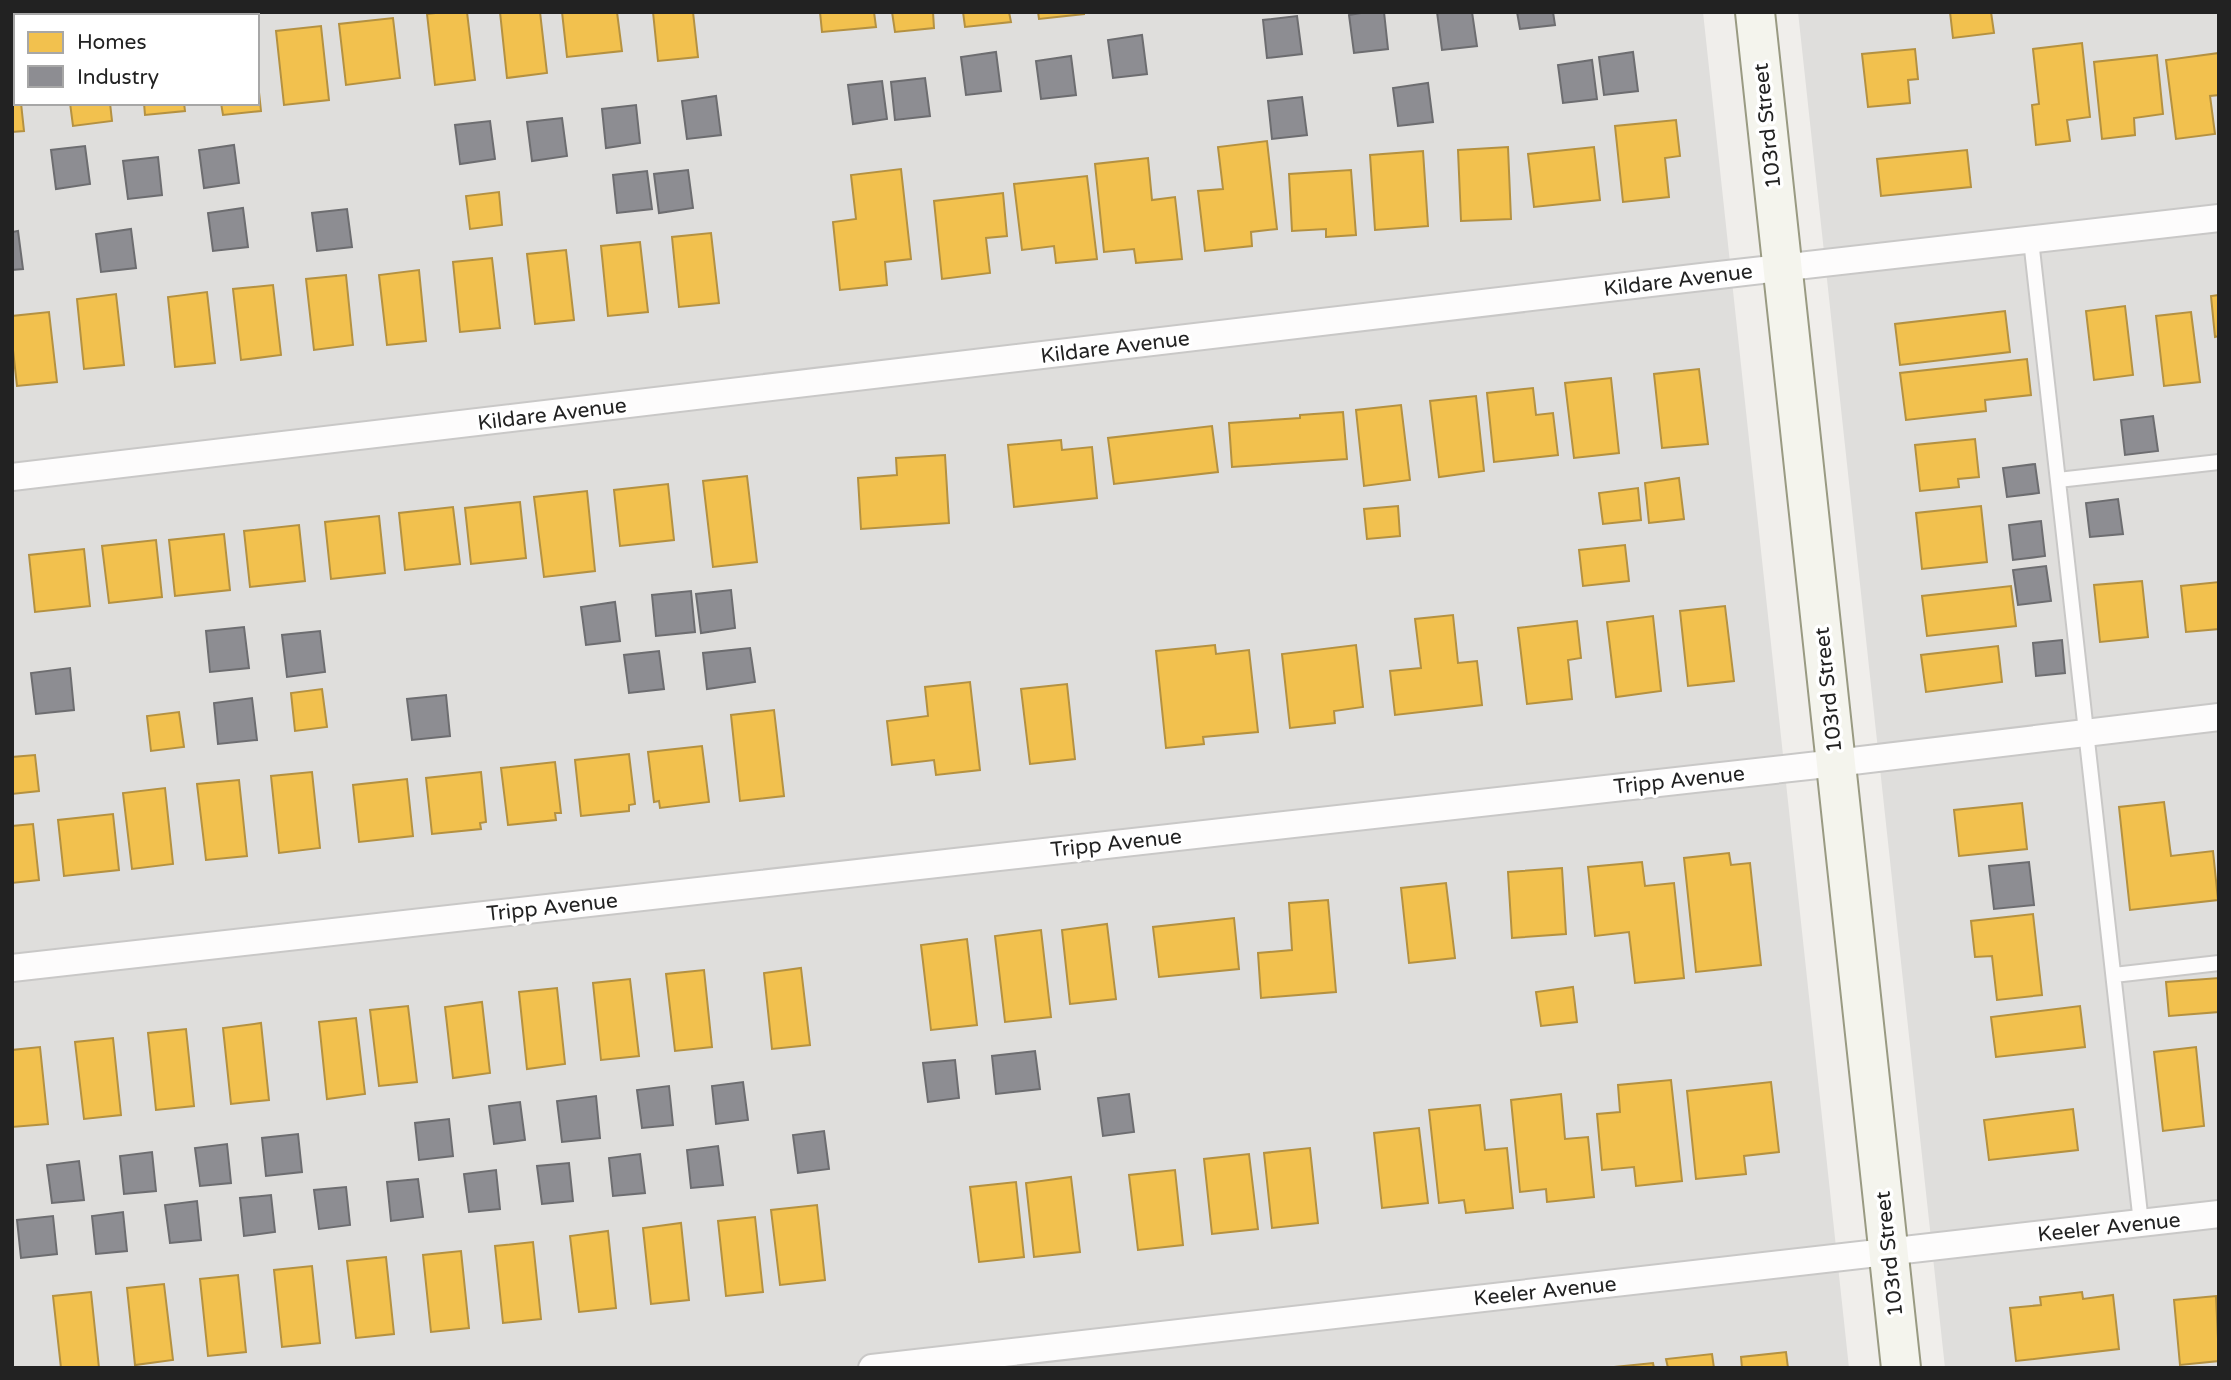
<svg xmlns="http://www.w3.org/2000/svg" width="2231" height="1380" font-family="'Varela Round',sans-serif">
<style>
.residential{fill:#dfdedc;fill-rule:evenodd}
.homes{fill:#f2c14e;stroke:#b49141;stroke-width:2}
.industry{fill:#8d8d92;stroke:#6d6d70;stroke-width:2}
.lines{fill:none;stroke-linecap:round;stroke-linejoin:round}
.service-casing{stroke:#c9c8c7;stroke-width:18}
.minor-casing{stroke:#c9c8c7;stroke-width:30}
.secondary-casing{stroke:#999a82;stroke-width:42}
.service{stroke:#fdfcfc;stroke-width:14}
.minor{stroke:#fdfcfc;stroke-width:26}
.secondary{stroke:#f4f4ed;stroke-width:38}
.labels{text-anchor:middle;stroke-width:7;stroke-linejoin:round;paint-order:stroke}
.street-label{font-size:21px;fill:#222;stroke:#fff}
</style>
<rect width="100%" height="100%" fill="#f0eeeb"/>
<path class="residential" d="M12,12H1703L1849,1368H12ZM16,16H257V103H16Z
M1798,12H2219V1368H1945Z"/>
<path class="homes" d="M444,12H467L475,80L435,85L427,14Z
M500,12H540L547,73L507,78Z
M562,12H617L622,51L567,57Z
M653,12H693L698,57L658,61Z
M820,12H874L876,27L822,32Z
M892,12H933L934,28L895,32Z
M963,12H1009L1011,22L965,27Z
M1038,12H1084V14L1039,19Z
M1950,12H1991L1994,33L1953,38Z
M393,18L400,78L346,85L339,24Z
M321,26L329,100L284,105L276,31Z
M2082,43L2090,117L2067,120L2070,141L2036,145L2032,105L2039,104L2033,49Z
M1915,49L1918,79L1908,80L1910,103L1868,107L1862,54Z
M2219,53V95L2210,96L2215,134L2176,139L2166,60Z
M2157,55L2163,114L2134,118L2135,135L2102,139L2094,62Z
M12,61H16V103H21L24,131L12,132Z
M257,73L261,111L223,115L221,103H257Z
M70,103H110L112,121L73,126Z
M144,103H184L185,111L145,115Z
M1676,120L1680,156L1665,158L1669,197L1623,202L1615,126Z
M1267,141L1277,229L1251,232L1252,246L1205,251L1198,191L1223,189L1218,147Z
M1508,147L1511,219L1461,221L1458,150Z
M1594,147L1600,200L1534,207L1528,154Z
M1967,150L1971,187L1881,196L1877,159Z
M1423,151L1428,226L1375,230L1370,155Z
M1148,158L1152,200L1175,197L1182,259L1136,263L1134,249L1104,252L1095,164Z
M901,169L911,259L885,262L887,285L840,290L833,222L856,219L851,175Z
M1351,170L1356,235L1326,237V229L1292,231L1289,174Z
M1087,176L1097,259L1056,263L1054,246L1022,250L1014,184Z
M499,192L502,225L470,229L466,196Z
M1003,193L1007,236L986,238L990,273L942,279L934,201Z
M711,233L719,303L679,307L672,237Z
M640,242L648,312L608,316L601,246Z
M566,250L574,320L535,324L527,254Z
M492,258L500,328L460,332L453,262Z
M419,270L426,341L387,345L379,275Z
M346,275L353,345L314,350L306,279Z
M273,285L281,355L241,360L233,289Z
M207,292L215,363L175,367L168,297Z
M116,294L124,365L84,369L77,299Z
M2219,295V336L2215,337L2211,296Z
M2125,306L2133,375L2094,380L2086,311Z
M2005,311L2010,352L1900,365L1895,324Z
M49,312L57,382L17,386L12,341V316Z
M2191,312L2200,382L2164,386L2156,316Z
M2027,359L2031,395L1985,400L1986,411L1906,420L1900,373Z
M1699,369L1708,444L1662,448L1654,374Z
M1611,378L1619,453L1574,458L1565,383Z
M1533,388L1536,415L1553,413L1558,455L1494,462L1487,393Z
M1476,396L1484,471L1439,477L1430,401Z
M1401,405L1410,480L1364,486L1356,410Z
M1343,412L1347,459L1232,467L1229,423L1300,418V415Z
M1212,426L1218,472L1114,484L1108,438Z
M1975,439L1979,477L1958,479L1959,487L1920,491L1915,445Z
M1061,440L1062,450L1092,447L1097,498L1014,507L1008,445Z
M945,455L949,523L861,529L858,478L897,475L896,458Z
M747,476L757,562L713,567L703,481Z
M1679,478L1684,519L1649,523L1645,483Z
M668,484L674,540L620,546L614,490Z
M1638,488L1641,520L1603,524L1599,493Z
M587,491L595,571L544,577L534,497Z
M520,502L526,558L471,564L465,508Z
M1398,506L1400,536L1367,539L1364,509Z
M1981,506L1987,562L1922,569L1916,513Z
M453,507L460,564L405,570L399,513Z
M379,516L385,573L331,579L325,522Z
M299,525L305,581L250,587L244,531Z
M224,534L230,590L175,596L169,540Z
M156,540L162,597L109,603L102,546Z
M1625,545L1629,581L1583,586L1579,550Z
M84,549L90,606L35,612L29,555Z
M2142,581L2148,637L2100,642L2094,585Z
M2219,582V629L2186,632L2181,586Z
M2011,586L2016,626L1927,636L1922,596Z
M1725,606L1734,681L1688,686L1680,611Z
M1453,615L1458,663L1477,661L1482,705L1395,715L1390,671L1421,668L1415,619Z
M1653,616L1661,691L1616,697L1607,622Z
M1577,621L1581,658L1568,660L1572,699L1527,704L1518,628Z
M1215,645L1216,654L1249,650L1258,732L1203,737L1204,744L1166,748L1156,651Z
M1356,645L1363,707L1334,711L1335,723L1290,728L1282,654Z
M1998,646L2002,682L1926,692L1921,655Z
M970,682L980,770L936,775L934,760L892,765L887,721L928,716L925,687Z
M1067,684L1075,759L1030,764L1021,689Z
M322,689L327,727L295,731L291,693Z
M774,710L784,796L740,801L731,715Z
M179,712L184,747L151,751L147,716Z
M702,746L709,802L660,808L659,801L654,802L648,752Z
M629,754L635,804L629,805V811L581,816L575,760Z
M35,755L39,791L12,794V757Z
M555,762L561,813H555L556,820L508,825L501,768Z
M312,772L320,848L279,853L271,776Z
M481,772L486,822L480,823L481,829L432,834L426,778Z
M407,779L413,836L359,842L353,785Z
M239,780L247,856L206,860L197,784Z
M165,788L173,864L132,869L123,793Z
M2164,802L2171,856L2213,851L2218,900L2130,910L2119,807Z
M2022,803L2027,849L1959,856L1954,810Z
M113,814L119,870L64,876L58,820Z
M33,824L39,880L12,883V826Z
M1729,853L1731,865L1750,863L1761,965L1696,972L1684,858Z
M1642,862L1645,886L1674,883L1684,978L1635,983L1629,932L1595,936L1588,867Z
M1562,868L1566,934L1512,938L1508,872Z
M1446,883L1455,958L1409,963L1401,888Z
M1328,900L1336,992L1261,998L1258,953L1292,950L1289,903Z
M2033,914L2042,995L1997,1000L1992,956L1975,957L1971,921Z
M1234,918L1239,969L1159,977L1153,927Z
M1107,924L1116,999L1070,1004L1062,930Z
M1041,930L1051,1017L1005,1022L995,936Z
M967,939L977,1025L931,1030L921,945Z
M801,968L810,1045L772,1049L764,973Z
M704,970L712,1047L675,1051L666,974Z
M2219,978V1012L2169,1016L2166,982Z
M630,979L639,1056L601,1060L593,983Z
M1573,987L1577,1022L1541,1026L1536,992Z
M557,988L565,1064L527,1069L519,992Z
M482,1002L490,1073L453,1078L445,1007Z
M408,1006L417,1082L379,1086L370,1010Z
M2080,1006L2085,1047L1996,1057L1991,1017Z
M356,1018L365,1094L327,1099L319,1022Z
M261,1023L269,1100L231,1104L223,1028Z
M186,1029L194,1106L156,1110L148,1033Z
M113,1038L121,1115L84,1119L75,1042Z
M40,1047L48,1124L12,1127V1050Z
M2196,1047L2204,1126L2163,1131L2154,1052Z
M1671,1080L1682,1181L1636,1186L1634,1167L1602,1170L1597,1114L1620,1112L1618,1085Z
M1771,1082L1779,1152L1744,1156L1746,1174L1696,1179L1687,1091Z
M1561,1094L1565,1139L1588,1137L1594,1197L1547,1202L1546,1189L1520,1192L1511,1100Z
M1480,1105L1485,1150L1507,1148L1513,1208L1466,1213L1464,1200L1439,1203L1429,1110Z
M2073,1109L2078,1150L1989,1160L1984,1120Z
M1419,1128L1428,1203L1382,1208L1374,1133Z
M1310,1148L1318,1223L1272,1228L1264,1153Z
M1249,1154L1258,1229L1212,1234L1204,1159Z
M1175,1170L1183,1245L1138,1250L1129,1175Z
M1071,1177L1080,1252L1034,1257L1026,1183Z
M1016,1182L1024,1257L979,1262L970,1187Z
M817,1205L825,1280L780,1285L771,1210Z
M755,1217L763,1292L726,1296L718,1221Z
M681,1223L689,1300L651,1304L643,1228Z
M608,1231L616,1308L579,1312L570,1236Z
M533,1242L541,1319L503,1323L495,1246Z
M461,1251L469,1328L431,1332L423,1255Z
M386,1257L394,1334L356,1338L347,1261Z
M312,1266L320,1343L282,1347L274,1270Z
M238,1275L246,1352L208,1356L200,1279Z
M164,1284L173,1360L135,1365L127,1288Z
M91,1292L99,1368H61L53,1296Z
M2082,1292L2083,1299L2113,1295L2119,1349L2016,1361L2010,1308L2041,1305L2040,1297Z
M2216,1296L2219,1361L2180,1365L2174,1300Z
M1786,1352L1788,1368H1742L1741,1357Z
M1712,1354L1714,1368H1668L1666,1359Z
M1653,1363L1654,1368H1604Z"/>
<path class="industry" d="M1367,12H1384L1388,49L1354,53L1349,15Z
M1437,12H1472L1477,46L1442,50Z
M1517,12H1553L1555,25L1520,29Z
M1297,16L1302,54L1267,58L1263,20Z
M1142,35L1147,74L1113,78L1108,40Z
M996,52L1001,91L966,95L961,57Z
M1633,52L1638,91L1604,95L1599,57Z
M1071,56L1076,95L1041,99L1036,61Z
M1592,60L1597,99L1563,103L1558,65Z
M925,78L930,116L895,120L891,82Z
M882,81L887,119L853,124L848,85Z
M1428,83L1433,122L1398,126L1393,88Z
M716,96L721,135L687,139L682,101Z
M1302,97L1307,135L1272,139L1268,101Z
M636,105L640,143L606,148L602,109Z
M562,118L567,156L532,161L527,122Z
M490,121L495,159L460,164L455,125Z
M234,145L239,183L204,188L199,150Z
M85,146L90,184L56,189L51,150Z
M158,157L162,195L128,199L123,161Z
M688,170L693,208L659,213L654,174Z
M647,171L652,209L617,213L613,175Z
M243,208L248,247L213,251L208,213Z
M347,209L352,247L317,251L312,213Z
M131,229L136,268L101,272L96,234Z
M18,231L23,269L12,270V232Z
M2153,416L2158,451L2125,455L2121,420Z
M2035,464L2039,493L2007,497L2003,468Z
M2118,499L2123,534L2090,537L2086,503Z
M2041,521L2045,556L2013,560L2009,525Z
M2046,566L2051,601L2018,605L2013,570Z
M731,590L735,628L701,633L696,594Z
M691,591L695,632L656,636L652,595Z
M615,602L620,641L586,645L581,607Z
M244,627L249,668L210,672L206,631Z
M320,631L325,672L287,677L282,635Z
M2062,640L2065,673L2036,676L2033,643Z
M750,648L755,682L707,689L703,653Z
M659,651L664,689L629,693L624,655Z
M70,668L74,710L36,714L31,673Z
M446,695L450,736L412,740L407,699Z
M252,698L257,740L218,744L214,703Z
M2029,862L2034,905L1994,909L1989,866Z
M1035,1051L1040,1089L996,1094L992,1056Z
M955,1060L959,1098L928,1102L923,1063Z
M743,1082L748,1120L716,1124L712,1086Z
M669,1086L673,1125L642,1128L637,1090Z
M1129,1094L1134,1132L1103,1136L1098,1098Z
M596,1096L600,1138L562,1142L557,1101Z
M520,1102L525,1140L494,1144L489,1106Z
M449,1119L453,1156L419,1160L415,1123Z
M824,1131L829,1169L798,1173L793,1135Z
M298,1134L302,1172L266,1176L262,1138Z
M227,1144L231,1183L200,1186L195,1148Z
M718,1146L723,1185L691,1188L687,1150Z
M152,1152L156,1191L124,1194L120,1156Z
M640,1154L645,1193L613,1196L609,1158Z
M79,1161L84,1200L52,1203L47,1165Z
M569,1163L573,1201L542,1204L537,1166Z
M496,1170L500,1209L469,1212L464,1174Z
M418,1179L423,1217L391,1221L387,1182Z
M346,1187L350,1225L319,1229L314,1190Z
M271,1195L275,1232L244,1236L240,1198Z
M197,1201L201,1240L170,1243L165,1205Z
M123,1212L127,1251L96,1254L92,1216Z
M53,1216L57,1254L21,1258L17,1220Z"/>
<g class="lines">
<g class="service-casing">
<path id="service" d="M2031,240L2141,1223
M2058,480L2219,462
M2114,975L2219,963"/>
</g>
<g class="minor-casing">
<path id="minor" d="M12,477L1710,276L2219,218
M12,968L1836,763L2219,717
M872,1368L2219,1214"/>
</g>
<g class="secondary-casing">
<path id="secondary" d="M1755,12L1901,1368"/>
</g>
<use href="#service" class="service"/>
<use href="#minor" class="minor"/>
<use href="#secondary" class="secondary"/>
</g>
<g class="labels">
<g class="street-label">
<text transform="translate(1767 126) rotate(-96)" y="7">103rd Street</text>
<text transform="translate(1678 280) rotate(-7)" y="7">Kildare Avenue</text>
<text transform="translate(1115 347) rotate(-7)" y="7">Kildare Avenue</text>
<text transform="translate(552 414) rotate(-7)" y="7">Kildare Avenue</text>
<text transform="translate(1828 690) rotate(-96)" y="7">103rd Street</text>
<text transform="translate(1679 780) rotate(-6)" y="7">Tripp Avenue</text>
<text transform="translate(1116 843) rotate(-6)" y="7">Tripp Avenue</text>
<text transform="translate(552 907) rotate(-6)" y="7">Tripp Avenue</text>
<text transform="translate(2109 1227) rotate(-6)" y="7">Keeler Avenue</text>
<text transform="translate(1889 1254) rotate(-96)" y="7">103rd Street</text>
<text transform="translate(1545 1291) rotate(-6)" y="7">Keeler Avenue</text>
</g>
</g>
<rect width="2231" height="1380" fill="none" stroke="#222222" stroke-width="28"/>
<rect x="14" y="14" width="245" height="91" fill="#ffffff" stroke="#a7a7a7" stroke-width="2"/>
<rect x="28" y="32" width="35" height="21" fill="#f2c14e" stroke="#a7a7a7" stroke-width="2"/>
<text x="77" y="49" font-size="21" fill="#222222">Homes</text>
<rect x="28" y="66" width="35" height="21" fill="#8d8d92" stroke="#a7a7a7" stroke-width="2"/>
<text x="77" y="84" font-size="21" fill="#222222">Industry</text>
</svg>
